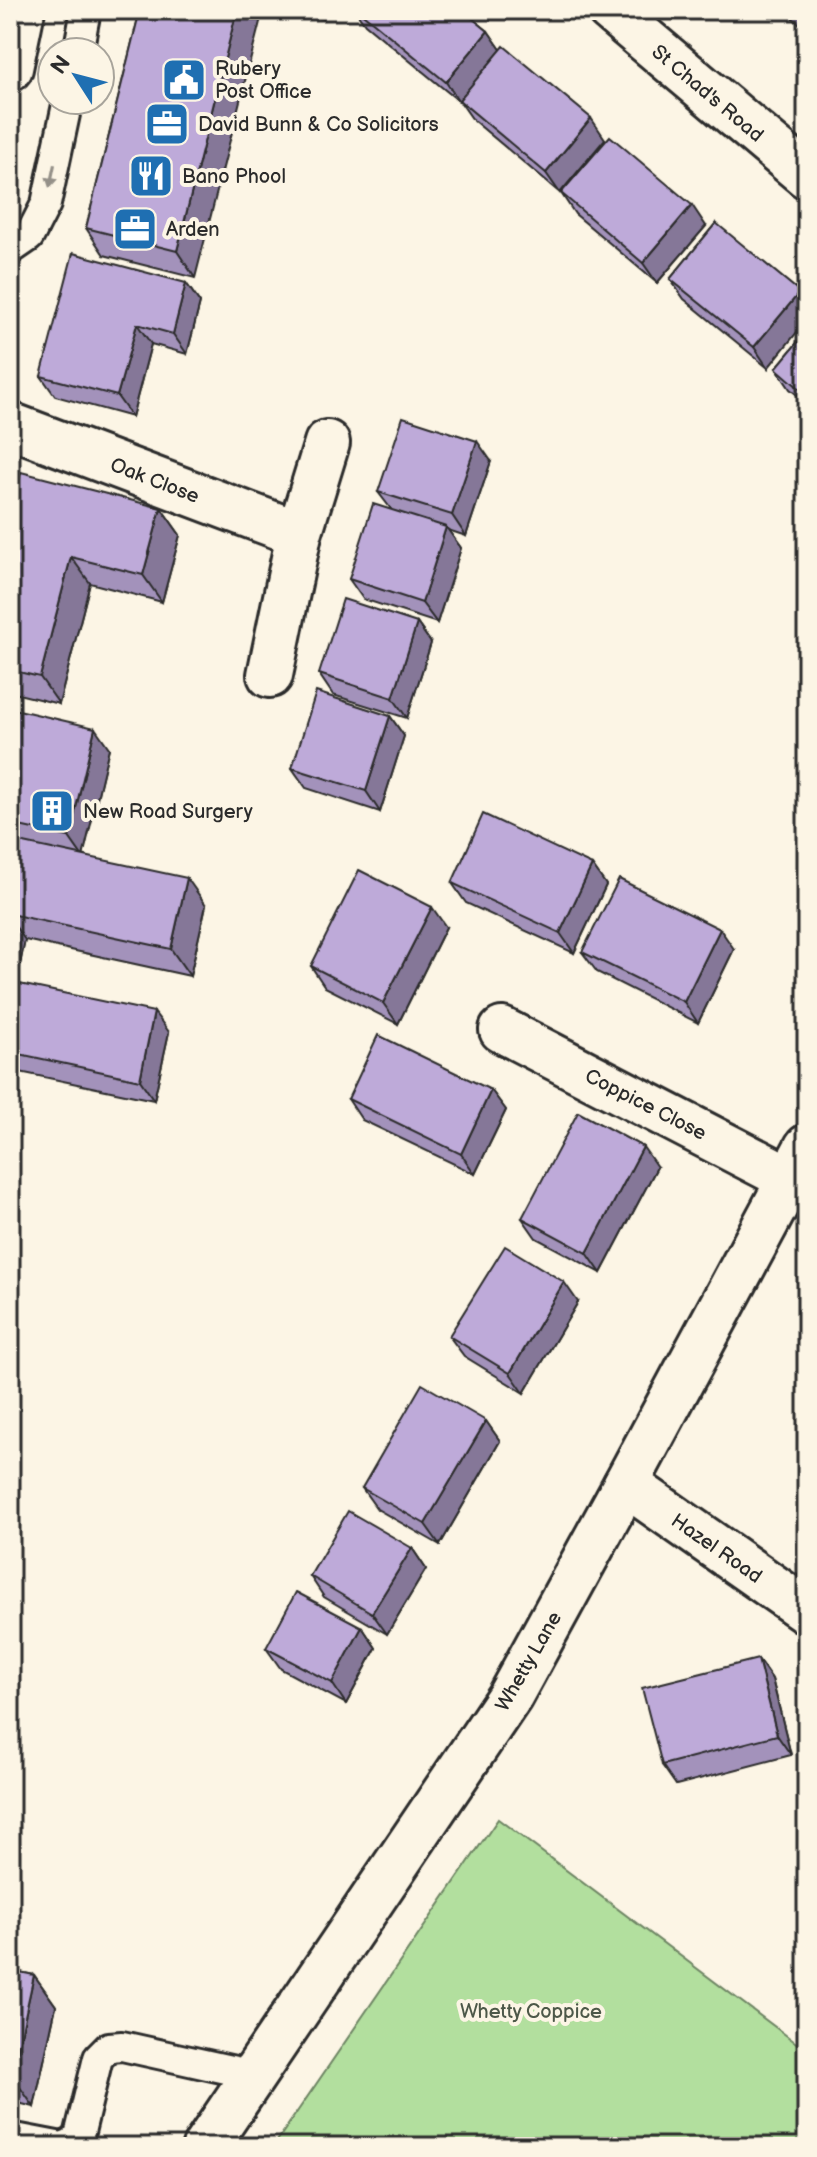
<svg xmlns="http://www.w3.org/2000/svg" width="817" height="2157" font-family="'Balsamiq Sans',sans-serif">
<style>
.green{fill:#b2df9e;stroke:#6e8564;stroke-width:2}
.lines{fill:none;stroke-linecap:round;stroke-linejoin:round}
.lane-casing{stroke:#2b2b2b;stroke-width:34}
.street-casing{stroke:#2b2b2b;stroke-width:50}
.secondary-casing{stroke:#2b2b2b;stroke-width:50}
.lane{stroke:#fcf5e5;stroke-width:28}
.street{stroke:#fcf5e5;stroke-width:44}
.secondary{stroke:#fcf5e5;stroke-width:44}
.wall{fill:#a392bb;stroke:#2b2b2b;stroke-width:2}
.shaded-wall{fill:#857798;stroke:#2b2b2b;stroke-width:2}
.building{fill:#beaad9;stroke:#2b2b2b;stroke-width:2}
.oneway{fill:#949088}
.labels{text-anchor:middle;stroke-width:8;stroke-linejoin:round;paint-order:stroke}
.poi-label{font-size:20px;fill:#2b2b2b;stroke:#fcf5e5;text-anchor:start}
.street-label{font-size:20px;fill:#2b2b2b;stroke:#fcf5e5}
.park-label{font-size:20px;fill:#4d5848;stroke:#fcf5e5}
</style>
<rect width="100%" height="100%" fill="#fcf5e5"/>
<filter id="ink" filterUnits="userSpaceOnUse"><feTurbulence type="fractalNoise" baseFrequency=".0125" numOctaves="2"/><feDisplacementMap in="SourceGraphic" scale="16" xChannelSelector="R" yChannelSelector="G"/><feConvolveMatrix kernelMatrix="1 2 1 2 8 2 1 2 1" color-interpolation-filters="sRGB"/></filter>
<g filter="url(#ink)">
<path class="green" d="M498,1819L807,2051V2147H273Z"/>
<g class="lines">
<g class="lane-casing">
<path id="lane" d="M78,52L86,10
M10,250L29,237L46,204L68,100
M10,2137L62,2147L72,2143L79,2136L98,2058L109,2047L122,2046L253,2075"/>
</g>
<g class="street-casing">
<path id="street" d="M610,10L807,176
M10,425L299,534
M270,675L299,534L327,443
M502,1030L790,1179
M626,1484L807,1611"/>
</g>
<g class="secondary-casing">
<path id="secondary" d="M10,68L22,10
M205,2147L510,1696L626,1484L807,1147"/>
</g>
<use href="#lane" class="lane"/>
<use href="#street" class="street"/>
<use href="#secondary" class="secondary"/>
</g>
<path class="wall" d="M140,10L195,278L104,255L86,228Z
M282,10H326L323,19Z
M355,10H462L488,31L501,50L605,139L560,193L473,120L461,103L365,24Z
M783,10H807V30Z
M561,193L706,226L657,283L575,214Z
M716,223L768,368L684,299L670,279Z
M186,283L200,303L187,354L151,344L132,417L55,396L41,376Z
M807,331V403L790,389L776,368Z
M491,461L466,536L448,530L461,548L437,623L363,599L349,579L391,509L378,492Z
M161,508L180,535L162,602L90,583L59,704L10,692V513Z
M417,623L431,643L407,718L333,695L319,674Z
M10,708L109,748L83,855L206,905L190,976L25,940L16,983L169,1032L154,1100L10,1070Z
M390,716L404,736L380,812L306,788L292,768Z
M592,865L606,885L574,953L466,903L452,883Z
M446,927L398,1024L325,987L311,966Z
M734,949L698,1023L597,972L582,952Z
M491,1090L506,1110L475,1174L362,1120L348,1099Z
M657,1167L601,1273L536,1238L522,1218Z
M578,1302L524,1393L464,1356L449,1336Z
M486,1421L500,1441L440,1545L377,1509L362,1488Z
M412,1548L426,1569L387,1634L324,1597L310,1576Z
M362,1627L376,1648L346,1704L281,1669L266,1648Z
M758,1659L772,1679L791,1755L676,1785L662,1765Z
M10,1970L34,1975L56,2006L34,2107L10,2101Z"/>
<path class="shaded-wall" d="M237,10H263L195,278L177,251Z
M317,10H326L323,19Z
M488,31L502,51L459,100L460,103L446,82Z
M591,118L605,139L560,193L546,173Z
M692,205L706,226L657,283L643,263Z
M186,283L200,303L187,354L173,334Z
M800,292L807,303V320L768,368L754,347Z
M137,324L151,344L132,417L117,396Z
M477,441L491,461L466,536L452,515Z
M161,508L180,535L162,602L143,575Z
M446,527L461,548L437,623L422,603Z
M71,557L90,583L59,704L40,677Z
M417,623L431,643L407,718L393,698Z
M390,716L404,736L380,812L366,791Z
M95,728L109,748L83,857L69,837Z
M592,865L606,885L574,953L560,933Z
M187,878L206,905L190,976L171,949Z
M432,907L446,927L398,1024L383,1003Z
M10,919L25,940L16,983L10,975Z
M720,929L734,949L698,1023L684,1002Z
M154,1012L169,1032L154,1100L140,1080Z
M491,1090L506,1110L475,1174L461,1154Z
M643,1147L657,1167L601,1273L587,1253Z
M564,1282L578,1302L524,1393L510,1373Z
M486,1421L500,1441L440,1545L425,1524Z
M412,1548L426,1569L387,1634L372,1613Z
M362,1627L376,1648L346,1704L332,1683Z
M758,1659L772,1679L791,1755L777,1735Z
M34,1975L56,2006L34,2107L12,2076Z"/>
<path class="building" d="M140,10H237L177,251L86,228Z
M358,10H462L488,31L446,82Z
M794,10H807V21Z
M504,46L591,118L546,173L459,100Z
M610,136L692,205L643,263L561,193Z
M716,223L800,292L754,347L670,279Z
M73,253L186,283L173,334L137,324L117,396L41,376Z
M807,331V395L776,368Z
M403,417L477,441L452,515L378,492Z
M21,472L161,508L143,575L71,557L40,677L10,670V513Z
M373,504L446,527L422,603L349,579Z
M343,599L417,623L393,698L319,674Z
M316,692L390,716L366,791L292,768Z
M10,708L95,728L69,837L10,824Z
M483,814L592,865L560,933L452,883Z
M10,840L187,878L171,949L10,914Z
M359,870L432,907L383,1003L311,966Z
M619,879L720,929L684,1002L582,952Z
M10,982L154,1012L140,1080L10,1052Z
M378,1035L491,1090L461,1154L348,1099Z
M578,1112L643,1147L587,1253L522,1218Z
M505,1246L564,1282L510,1373L449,1336Z
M422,1384L486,1421L425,1524L362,1488Z
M348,1511L412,1548L372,1613L310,1576Z
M296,1592L362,1627L332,1683L266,1648Z
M758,1659L777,1735L662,1765L642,1688Z
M10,1970L34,1975L12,2076L10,2075Z"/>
<defs><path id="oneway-solid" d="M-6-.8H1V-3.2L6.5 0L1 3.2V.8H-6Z" transform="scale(2)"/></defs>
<use class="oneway" href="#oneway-solid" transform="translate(52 176) rotate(102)"/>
</g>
<defs>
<g id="civic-square" transform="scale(2.3)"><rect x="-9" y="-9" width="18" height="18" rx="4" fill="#1f6fb2" stroke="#fcf5e5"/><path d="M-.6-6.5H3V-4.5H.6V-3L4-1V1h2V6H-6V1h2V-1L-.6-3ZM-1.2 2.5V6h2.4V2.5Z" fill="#fff"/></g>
<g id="office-square" transform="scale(2.3)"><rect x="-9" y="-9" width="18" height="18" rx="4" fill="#1f6fb2" stroke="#fcf5e5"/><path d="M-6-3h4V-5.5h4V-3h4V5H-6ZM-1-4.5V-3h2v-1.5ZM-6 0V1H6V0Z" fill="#fff"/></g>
<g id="restaurant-square" transform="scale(2.3)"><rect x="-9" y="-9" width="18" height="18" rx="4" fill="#1f6fb2" stroke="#fcf5e5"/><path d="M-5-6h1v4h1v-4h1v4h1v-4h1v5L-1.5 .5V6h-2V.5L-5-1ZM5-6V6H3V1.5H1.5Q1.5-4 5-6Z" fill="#fff"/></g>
<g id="building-square" transform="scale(2.3)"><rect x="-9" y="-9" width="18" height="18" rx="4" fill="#1f6fb2" stroke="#fcf5e5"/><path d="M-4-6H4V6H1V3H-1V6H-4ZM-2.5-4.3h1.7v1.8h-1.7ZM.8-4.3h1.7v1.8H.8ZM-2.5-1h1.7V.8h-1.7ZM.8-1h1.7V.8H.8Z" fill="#fff"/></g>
</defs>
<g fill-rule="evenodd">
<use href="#civic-square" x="184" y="80"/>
<use href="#office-square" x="167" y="124"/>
<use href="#restaurant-square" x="151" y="176"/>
<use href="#office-square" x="135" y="229"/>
<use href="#building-square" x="52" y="811"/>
</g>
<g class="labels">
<g class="poi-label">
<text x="215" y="75">Rubery<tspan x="215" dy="23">Post Office</tspan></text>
<text x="198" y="131">David Bunn &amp; Co Solicitors</text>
<text x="182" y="183">Bano Phool</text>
<text x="166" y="236">Arden</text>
<text x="83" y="818">New Road Surgery</text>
</g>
<g class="street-label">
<text transform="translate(708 93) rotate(40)" y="7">St Chad's Road</text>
<text transform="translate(155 480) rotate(21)" y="7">Oak Close</text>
<text transform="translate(646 1104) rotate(27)" y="7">Coppice Close</text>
<text transform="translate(717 1548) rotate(35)" y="7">Hazel Road</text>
<text transform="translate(528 1661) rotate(-60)" y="7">Whetty Lane</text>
</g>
<g class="park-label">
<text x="531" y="2018">Whetty Coppice</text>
</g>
</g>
<rect width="817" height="2157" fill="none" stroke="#fcf5e5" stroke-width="40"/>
<rect x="20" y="20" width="777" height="2117" fill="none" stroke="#2b2b2b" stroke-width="3" filter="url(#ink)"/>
<g transform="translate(76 76) rotate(306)"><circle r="38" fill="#fcf5e5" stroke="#a8a49b" stroke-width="2"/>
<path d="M0-6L14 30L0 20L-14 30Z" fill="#1f6fb2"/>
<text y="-12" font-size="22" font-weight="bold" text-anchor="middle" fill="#2b2b2b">N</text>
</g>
</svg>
